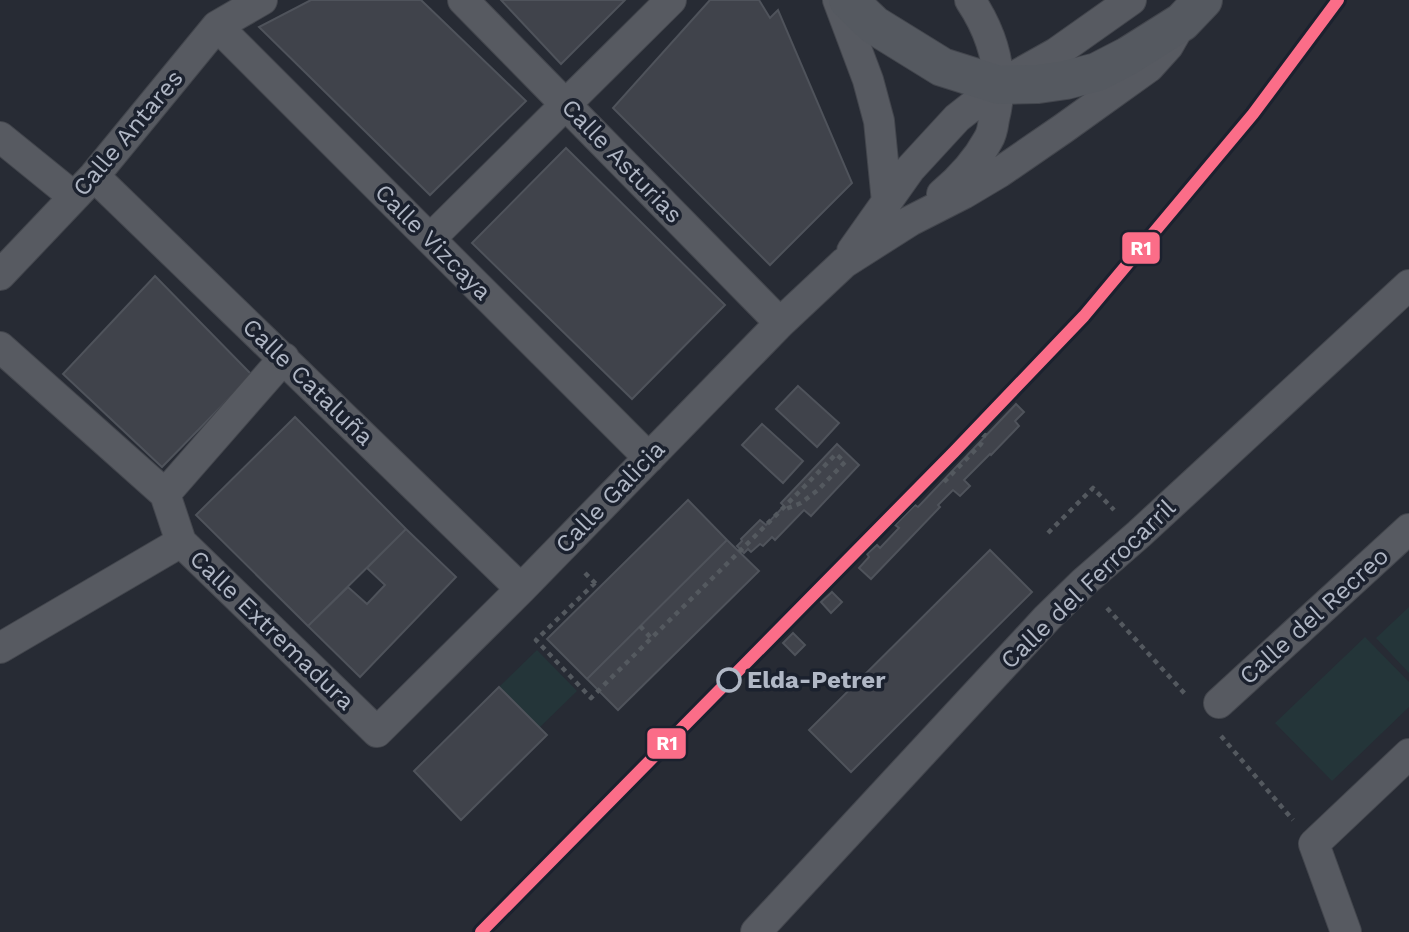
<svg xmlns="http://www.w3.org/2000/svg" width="1409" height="932" font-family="'Work Sans',sans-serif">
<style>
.green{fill:#243539}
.building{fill:#40434b;stroke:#4f535b;stroke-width:2}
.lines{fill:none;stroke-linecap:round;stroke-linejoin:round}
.street-casing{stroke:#43464d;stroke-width:32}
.secondary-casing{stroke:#43464d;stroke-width:40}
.path{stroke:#54595f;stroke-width:4.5;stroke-dasharray:5 5;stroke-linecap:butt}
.street{stroke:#575a61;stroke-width:30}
.secondary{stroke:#555960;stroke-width:38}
.rail-1-casing{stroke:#1b212e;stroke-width:18}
.rail-1{stroke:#fb6d88;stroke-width:12}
.stop-dot{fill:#1b212e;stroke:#b0b7c5;stroke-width:3.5}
.labels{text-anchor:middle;stroke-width:7;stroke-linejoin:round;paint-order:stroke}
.street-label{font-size:24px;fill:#b0b7c5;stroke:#1b212e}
.stop-label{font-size:24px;font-weight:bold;fill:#b0b7c5;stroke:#1b212e;text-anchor:start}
.line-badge{stroke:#1b212e;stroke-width:2.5}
.badge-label{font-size:19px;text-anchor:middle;font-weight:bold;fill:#fff}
</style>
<rect width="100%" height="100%" fill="#272b34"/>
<path class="green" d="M1409,607V673L1376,638Z
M1365,637L1409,682V707L1332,781L1275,723Z
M537,650L577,691L539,728L499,687Z"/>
<path class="building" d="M311,0H421L526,101L430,195L259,27Z
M501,0H625L561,64Z
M710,0H759L770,18L778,10L852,183L770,265L613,108Z
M566,148L725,305L632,399L472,243Z
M155,276L252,375L162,467L63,374Z
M798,386L839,423L817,447L776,409Z
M1016,404L1024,412L1015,421L1019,426L991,455L990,454L964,480L970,486L960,496L953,490L938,505L940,507L871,579L859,568L869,557L867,554L877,545L880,548L899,528L895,525L915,505L918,507Z
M295,417L406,529L308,626L196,515Z
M762,424L803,461L783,483L742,445Z
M837,444L859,465L811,516L804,510L775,540L772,537L763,546L760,544L751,552L748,549L744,553L737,546L742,541L741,539L760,520L766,525L784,506L781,503Z
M688,500L727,540L587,679L547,639Z
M406,529L456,577L360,677L308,626L348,587L367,604L385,585L367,568Z
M727,540L759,571L618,710L587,679Z
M990,550L1032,592L851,772L809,730Z
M832,592L842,602L831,613L821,602Z
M793,633L805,645L795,655L783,643Z
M499,687L547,735L461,820L414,771Z"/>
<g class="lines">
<g class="street-casing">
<path id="street" d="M463,0L780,323
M838,0L868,80L879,121L887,202
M217,26L649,458
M0,137L74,197
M94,176L521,589
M942,194C960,179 977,160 988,140C992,134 993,126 994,119C1005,76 994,36 970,0
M430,239L671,0
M852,251L910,169L957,118L999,85L1056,53L1131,0
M0,275L94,176L217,26L262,0
M0,347L165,494L181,542L377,732L521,589L780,323L844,263L910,221L963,194L1000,172L1064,128L1149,67L1168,46L1176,32
M165,494L284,358
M0,648L181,542
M1219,703L1409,529
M756,932L1047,618L1084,582L1139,534L1409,285
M1346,932L1314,844L1409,754"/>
</g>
<g class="secondary-casing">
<path id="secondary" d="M848,0L874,25L942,67L999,85L1038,84L1066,80L1097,72L1128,56L1182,22L1203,0"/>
</g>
<path class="path" d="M944,482L981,444L986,430
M1048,533L1093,488L1114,510
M585,573L599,587
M595,583L536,640L591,698C673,616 756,537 836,454L845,462L818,490L801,503L783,510
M1107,608L1186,695
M640,626L651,638
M1221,736L1293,820"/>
<use href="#street" class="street"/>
<use href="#secondary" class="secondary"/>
<g class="rail-1-casing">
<path id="rail-1" d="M481,932L954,452L1084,316L1253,114L1338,0"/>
</g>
<use href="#rail-1" class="rail-1"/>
</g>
<circle class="stop-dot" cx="729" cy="680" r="11"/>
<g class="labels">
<g class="street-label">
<text transform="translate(128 133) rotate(-50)" y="8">Calle Antares</text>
<text transform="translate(622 161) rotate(46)" y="8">Calle Asturias</text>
<text transform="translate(433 242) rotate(45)" y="8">Calle Vizcaya</text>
<text transform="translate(308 382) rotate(44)" y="8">Calle Cataluña</text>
<text transform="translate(610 497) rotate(-46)" y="8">Calle Galicia</text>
<text transform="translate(1088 584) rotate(-44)" y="8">Calle del Ferrocarril</text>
<text transform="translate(1314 616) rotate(-42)" y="8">Calle del Recreo</text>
<text transform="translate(272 630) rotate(44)" y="8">Calle Extremadura</text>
</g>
<g class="stop-label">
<text x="747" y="688">Elda-Petrer</text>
</g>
</g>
<g class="line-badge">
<rect x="1121" y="231" width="40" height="34" rx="7" fill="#fb6d88"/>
<rect x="646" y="727" width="41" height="33" rx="7" fill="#fb6d88"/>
</g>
<g class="badge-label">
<text x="1141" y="255">R1</text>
<text x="667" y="750">R1</text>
</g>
</svg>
